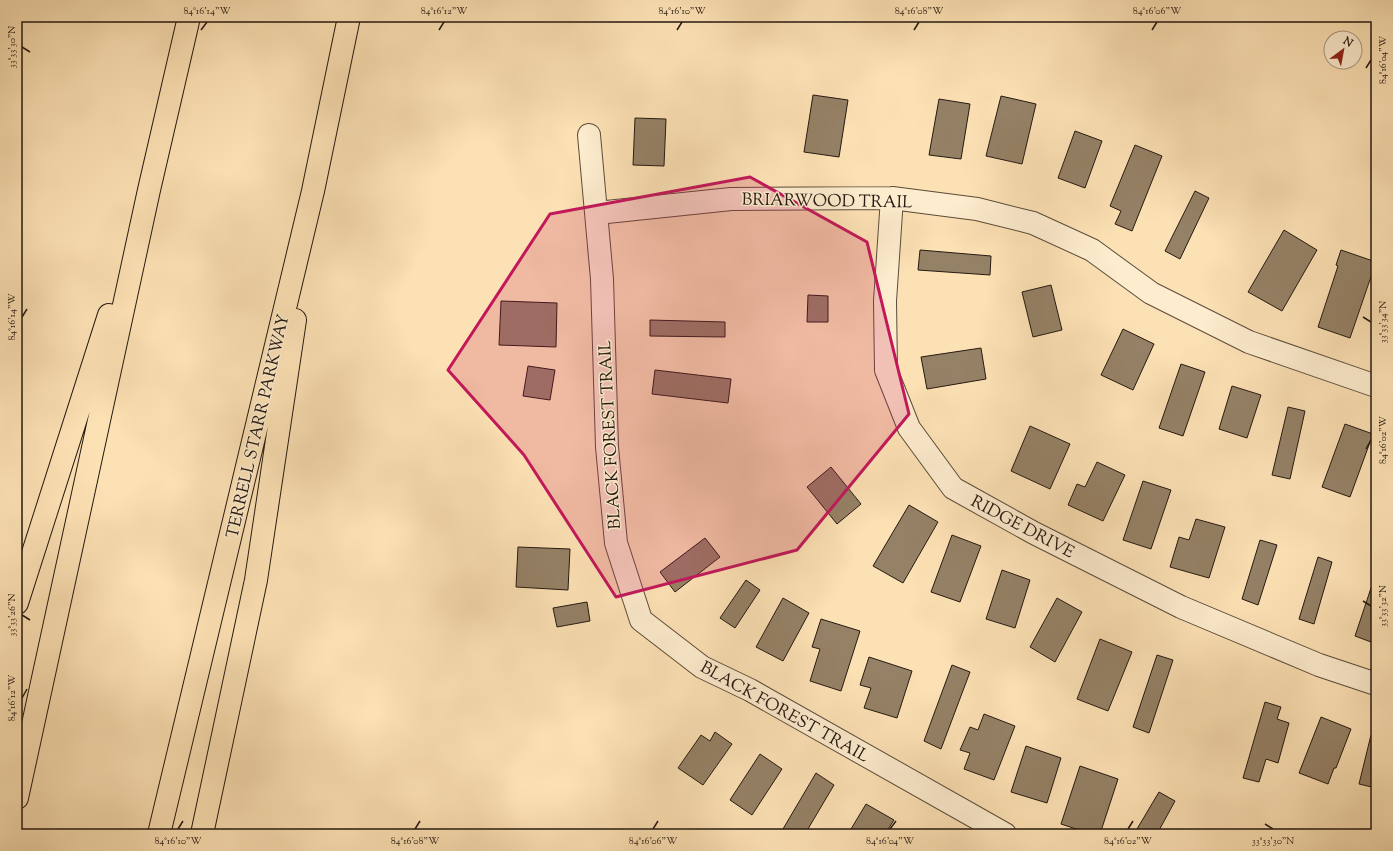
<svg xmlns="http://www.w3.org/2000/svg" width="1393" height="851" font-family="'Sorts Mill Goudy',serif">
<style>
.building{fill:#958166;stroke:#251911}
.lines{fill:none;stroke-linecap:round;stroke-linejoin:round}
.minor-casing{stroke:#5b4b3a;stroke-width:24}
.motorway-casing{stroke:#251911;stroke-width:24}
.minor{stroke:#fdecce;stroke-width:22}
.motorway{stroke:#fce1b4;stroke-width:22}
.marked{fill:#c2185b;fill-opacity:0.2;stroke:#c2185b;stroke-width:3;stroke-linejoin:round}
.ticks{fill:none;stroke:#251911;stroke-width:1.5}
.labels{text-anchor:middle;stroke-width:3;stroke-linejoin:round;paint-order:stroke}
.street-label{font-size:17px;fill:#251911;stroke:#fdecce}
.neatline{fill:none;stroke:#251911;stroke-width:1.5}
.ticks-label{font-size:10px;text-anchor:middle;fill:#251911}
</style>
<rect width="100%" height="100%" fill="#fce1b4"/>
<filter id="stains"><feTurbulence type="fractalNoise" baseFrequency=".005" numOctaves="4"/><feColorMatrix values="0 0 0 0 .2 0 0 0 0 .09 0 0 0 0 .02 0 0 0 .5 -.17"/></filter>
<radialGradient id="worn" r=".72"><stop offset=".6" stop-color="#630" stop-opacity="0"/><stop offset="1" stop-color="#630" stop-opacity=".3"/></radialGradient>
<path class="building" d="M813,95L848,100L839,157L804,152Z
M1001,96L1036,104L1022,164L986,156Z
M939,99L970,104L961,159L929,155Z
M635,118L666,119L664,166L633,165Z
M1075,131L1102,141L1085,188L1058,178Z
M1135,145L1162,156L1132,231L1115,224L1121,211L1110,206Z
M1195,191L1209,198L1180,259L1165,251Z
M1284,230L1317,250L1282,311L1248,292Z
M920,250L991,256L990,275L918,270Z
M1341,250L1376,262L1350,338L1318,327L1338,266L1336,265Z
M1051,285L1062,330L1033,337L1022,292Z
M808,295L828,296V322H807Z
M501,301L557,303L556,347L499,345Z
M650,320L725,322V337L650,336Z
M1123,329L1154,344L1133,390L1101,375Z
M981,348L986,379L927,389L921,357Z
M1181,364L1205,372L1183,436L1159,428Z
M528,366L555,370L550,400L523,396Z
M655,370L731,379L728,403L652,394Z
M1232,386L1261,395L1247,438L1219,429Z
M1288,407L1305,411L1290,479L1272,475Z
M1345,424L1373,434L1350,497L1322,487Z
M1030,426L1070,444L1050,489L1011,471Z
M1097,462L1125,475L1103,521L1068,505L1077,484L1085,487Z
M831,467L861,504L837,524L807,487Z
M1143,481L1171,490L1151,549L1123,540Z
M909,505L938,522L903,583L873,566Z
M1196,519L1225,527L1209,578L1170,567L1179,537L1189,540Z
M952,535L981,546L960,602L931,592Z
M705,538L720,557L675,592L660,572Z
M1260,540L1277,545L1258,605L1242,599Z
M518,547L570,549L568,590L516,587Z
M1318,557L1332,562L1314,624L1299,619Z
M1002,570L1030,580L1015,628L986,619Z
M1376,573V628L1371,642L1355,636Z
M746,580L760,590L735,628L720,618Z
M783,598L809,613L783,661L756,647Z
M1057,598L1082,612L1055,662L1030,647Z
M587,602L590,621L557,627L553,608Z
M821,619L860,631L841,691L810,681L820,649L812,647Z
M1100,639L1132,652L1108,711L1077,699Z
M1157,655L1173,660L1149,733L1133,727Z
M869,657L912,671L897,718L864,708L871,688L860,685Z
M952,665L970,672L941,749L924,741Z
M1265,702L1281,707L1277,719L1289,723L1278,763L1266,759L1259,782L1243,778Z
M984,714L1015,726L994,780L964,769L970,753L960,750L970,727L978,730Z
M1321,717L1351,729L1336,768H1334L1328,784L1299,773Z
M715,732L732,744L703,785L678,768L701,735L710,741Z
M1371,735L1376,736V788L1359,784Z
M1026,746L1061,758L1047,803L1011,792Z
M760,754L782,769L752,815L730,800Z
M1080,766L1118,779L1100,834H1091L1061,824Z
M816,773L834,785L805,834H780Z
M1159,792L1175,801L1157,834H1134Z
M866,804L894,820L885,834H848Z"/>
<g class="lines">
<g class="minor-casing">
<path id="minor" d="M589,135L602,279L607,447L616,543L641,620L702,667L750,690L1005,834
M892,198L885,301L886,370L909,428L953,488L1034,533L1181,607L1319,665L1376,684
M597,213L731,199L892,198L977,209L1033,223L1092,250L1151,293L1249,342L1376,386"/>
</g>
<g class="motorway-casing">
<path id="motorway" d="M17,603L109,315
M17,798L149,190L189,17
M159,834L313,191L349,17
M202,834L256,580L295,320"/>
</g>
<use href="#minor" class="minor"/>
<use href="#motorway" class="motorway"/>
</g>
<path class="marked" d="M750,177L867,242L909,414L797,550L616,597L524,455L448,370L550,214Z"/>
<path class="ticks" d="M201,30L207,22M439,30L444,22M677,30L682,22M914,30L919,22M1152,30L1157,22M22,47L30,52M1366,68L1371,60M22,317L27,309M1363,317L1371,322M1366,449L1371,440M1363,601L1371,606M22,615L30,620M22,698L27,689M1265,824L1273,829M178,829L183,821M415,829L420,821M653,829L658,821M890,829L896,821M1128,829L1133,821"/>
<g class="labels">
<g class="street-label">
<text transform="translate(827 200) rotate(1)" y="6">BRIARWOOD TRAIL</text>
<text transform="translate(257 426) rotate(-77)" y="6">TERRELL STARR PARKWAY</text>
<text transform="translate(609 435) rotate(-93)" y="6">BLACK FOREST TRAIL</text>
<text transform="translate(1023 526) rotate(28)" y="6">RIDGE DRIVE</text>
<text transform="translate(785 711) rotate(29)" y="6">BLACK FOREST TRAIL</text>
</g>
</g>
<rect width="1393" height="851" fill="none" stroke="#fce1b4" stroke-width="44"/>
<g transform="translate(1343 50) rotate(32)"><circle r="19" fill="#fdecce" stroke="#a79882"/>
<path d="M0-3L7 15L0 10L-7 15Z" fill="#8f2418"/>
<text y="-6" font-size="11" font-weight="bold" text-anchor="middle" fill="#251911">N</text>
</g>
<rect x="22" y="22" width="1349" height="807" class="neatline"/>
<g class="ticks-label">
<text x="207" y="14">84°16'14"W</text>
<text x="444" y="14">84°16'12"W</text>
<text x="682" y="14">84°16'10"W</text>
<text x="919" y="14">84°16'08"W</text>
<text x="1157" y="14">84°16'06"W</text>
<text transform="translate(11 47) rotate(-90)" y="4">33°33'30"N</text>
<text transform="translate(1382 60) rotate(-90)" y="4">84°16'04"W</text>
<text transform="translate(11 317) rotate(-90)" y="4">84°16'14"W</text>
<text transform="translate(1382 322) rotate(-90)" y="4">33°33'34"N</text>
<text transform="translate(1382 440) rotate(-90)" y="4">84°16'02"W</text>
<text transform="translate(1382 606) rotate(-90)" y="4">33°33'32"N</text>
<text transform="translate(11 615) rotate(-90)" y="4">33°33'26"N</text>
<text transform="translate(11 698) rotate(-90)" y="4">84°16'12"W</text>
<text x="178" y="844">84°16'10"W</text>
<text x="415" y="844">84°16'08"W</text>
<text x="653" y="844">84°16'06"W</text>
<text x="890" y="844">84°16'04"W</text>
<text x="1128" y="844">84°16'02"W</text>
<text x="1273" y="844">33°33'30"N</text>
</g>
<rect width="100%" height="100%" filter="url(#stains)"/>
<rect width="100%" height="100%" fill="url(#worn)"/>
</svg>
